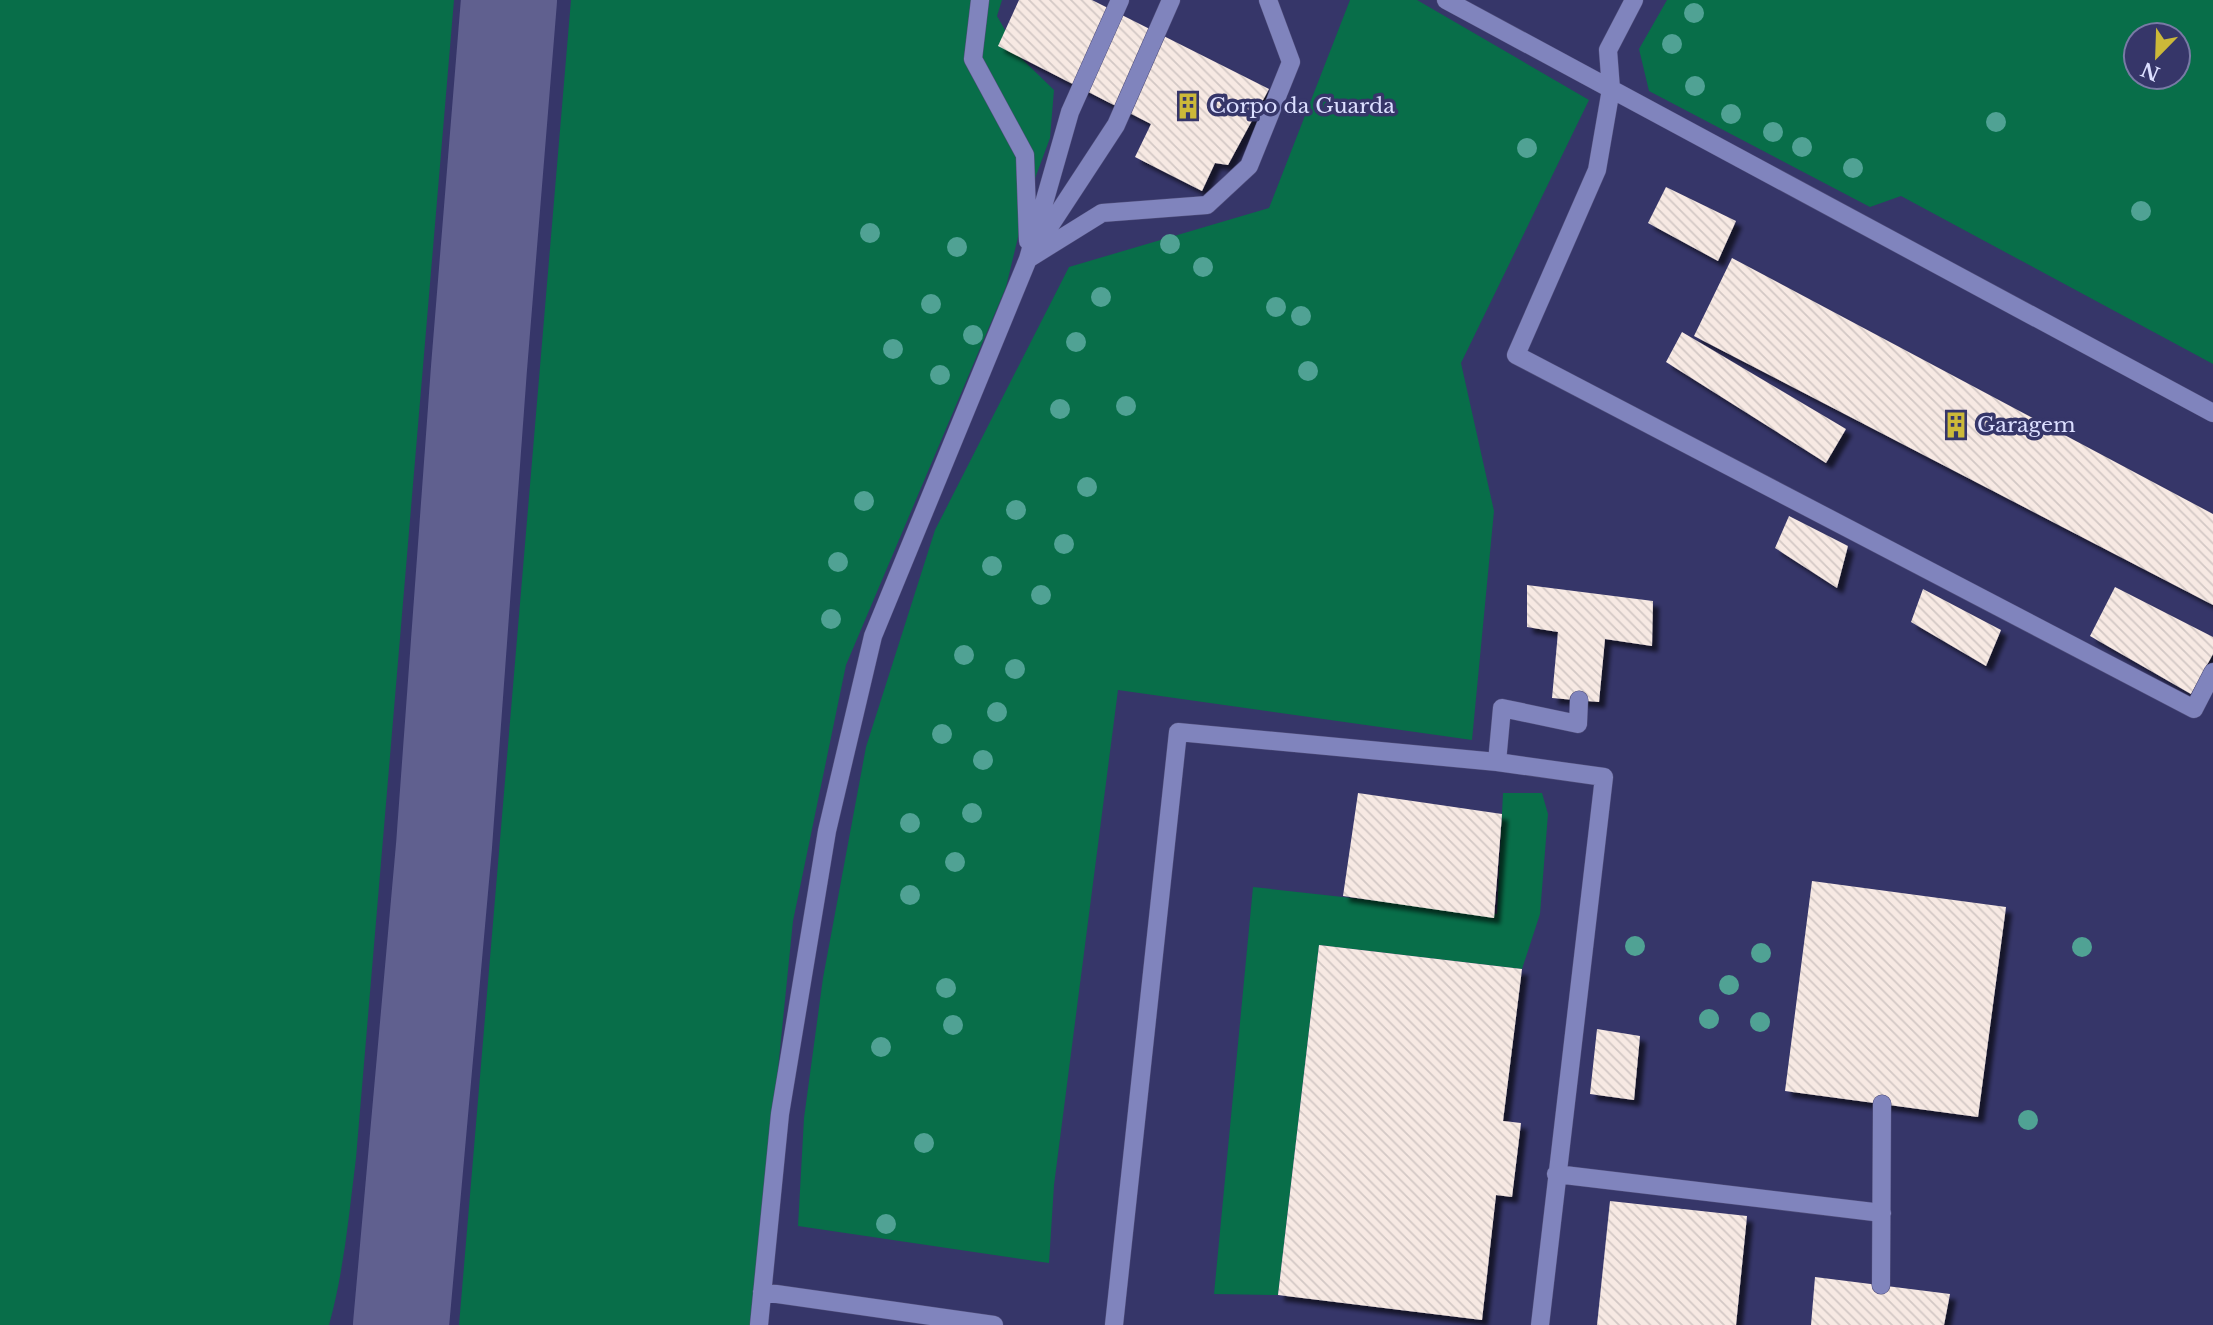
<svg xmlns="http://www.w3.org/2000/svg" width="2213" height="1325" font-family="'Libre Baskerville',serif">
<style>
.grass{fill:#086e49;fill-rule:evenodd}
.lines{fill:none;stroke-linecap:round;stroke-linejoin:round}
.taxiway{stroke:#60608f;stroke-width:96}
.building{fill:url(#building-back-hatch);filter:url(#shadow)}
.minor-casing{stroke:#504f7b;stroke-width:19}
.minor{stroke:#8084bd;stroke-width:18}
.tree{fill:#50a294}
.labels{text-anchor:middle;stroke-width:7;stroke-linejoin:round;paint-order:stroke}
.poi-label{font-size:21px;fill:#dcdfff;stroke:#363669;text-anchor:start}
</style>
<defs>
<pattern id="building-back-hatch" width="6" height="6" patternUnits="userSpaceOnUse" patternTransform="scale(1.75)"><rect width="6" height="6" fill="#f7e9e3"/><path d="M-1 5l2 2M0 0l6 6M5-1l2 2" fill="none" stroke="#d3c8c5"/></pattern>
<filter id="shadow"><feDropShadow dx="6" dy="6" stdDeviation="2" flood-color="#0009"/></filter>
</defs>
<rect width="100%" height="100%" fill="#363669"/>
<path class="grass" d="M0,0H454L356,1158C349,1214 344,1271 329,1325H0Z
M571,0H1002L997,16L1021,58L1054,90L1050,138L1027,200L1006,287L846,665L793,921L752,1325H459Z
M1350,0H1417L1589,100L1461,363L1494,511L1472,740L1118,690L1054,1185L1049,1263L798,1226L804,1118L823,978L866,747L935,530L1069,267L1269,208Z
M1667,0H2213V364L1901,196L1870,207L1649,91L1639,49ZM2136,35H2178V77H2136Z
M1503,793H1542L1548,814L1540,914L1522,969L1319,945L1278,1295L1214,1294L1253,887L1497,914Z"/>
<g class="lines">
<path class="taxiway" d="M401,1325L444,846L479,368L509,0"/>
</g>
<path class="building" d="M1019,0H1092L1269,89L1228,165L1215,163L1202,191L1135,157L1151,124L998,46Z
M1666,187L1736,221L1718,261L1648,223Z
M1732,258L2213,514V605L1694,336Z
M1682,332L1846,429L1826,463L1666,362Z
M1789,516L1848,546L1837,588L1775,548Z
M1527,585L1653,601L1652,646L1605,639L1599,702L1552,698L1558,632L1527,627Z
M2115,587L2213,637V654L2191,694L2090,636Z
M1923,589L2001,630L1986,666L1911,622Z
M1358,793L1502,814L1494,918L1343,896Z
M1812,881L2006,907L1978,1117L1785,1091Z
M1319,945L1522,969L1503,1121L1521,1123L1512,1197L1496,1195L1482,1320L1278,1295Z
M1597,1029L1640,1036L1634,1100L1590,1094Z
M1610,1201L1747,1216L1736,1325H1597Z
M1815,1277L1950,1294L1944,1325H1811Z"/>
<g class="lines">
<g class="minor-casing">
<path id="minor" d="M980,0L973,59L1025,155L1028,241
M1446,0L1611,89L1597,170L1516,355L2194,709L2213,672
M1634,0L1608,50L1611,89L2213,413
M1038,244L1116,125L1171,0
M1028,259L1102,213L1207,205L1249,166L1291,62L1268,0
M1497,762L1502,708L1578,724L1579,700
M1556,1174L1882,1213
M1881,1285L1882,1104
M762,1292L994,1325
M759,1325L780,1114L827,831L873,636L1028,259L1070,112L1120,0
M1114,1325L1178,732L1497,762L1604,777L1540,1325"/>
</g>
<use href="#minor" class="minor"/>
</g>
<g class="tree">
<circle cx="1694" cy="13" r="10"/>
<circle cx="1672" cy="44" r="10"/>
<circle cx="1695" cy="86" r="10"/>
<circle cx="1731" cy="114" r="10"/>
<circle cx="1996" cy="122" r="10"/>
<circle cx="1773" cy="132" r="10"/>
<circle cx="1802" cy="147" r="10"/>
<circle cx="1527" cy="148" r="10"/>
<circle cx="1853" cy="168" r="10"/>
<circle cx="2141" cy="211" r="10"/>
<circle cx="870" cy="233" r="10"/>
<circle cx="1170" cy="244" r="10"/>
<circle cx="957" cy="247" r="10"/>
<circle cx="1203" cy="267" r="10"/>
<circle cx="1101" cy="297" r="10"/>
<circle cx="931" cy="304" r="10"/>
<circle cx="1276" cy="307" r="10"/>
<circle cx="1301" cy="316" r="10"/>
<circle cx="973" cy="335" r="10"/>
<circle cx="1076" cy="342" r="10"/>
<circle cx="893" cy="349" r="10"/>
<circle cx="1308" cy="371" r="10"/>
<circle cx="940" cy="375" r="10"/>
<circle cx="1126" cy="406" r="10"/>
<circle cx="1060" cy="409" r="10"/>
<circle cx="1087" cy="487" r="10"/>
<circle cx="864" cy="501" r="10"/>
<circle cx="1016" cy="510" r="10"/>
<circle cx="1064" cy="544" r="10"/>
<circle cx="838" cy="562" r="10"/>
<circle cx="992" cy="566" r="10"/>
<circle cx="1041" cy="595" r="10"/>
<circle cx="831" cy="619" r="10"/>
<circle cx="964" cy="655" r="10"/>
<circle cx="1015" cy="669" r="10"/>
<circle cx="997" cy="712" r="10"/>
<circle cx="942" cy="734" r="10"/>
<circle cx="983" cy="760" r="10"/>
<circle cx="972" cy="813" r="10"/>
<circle cx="910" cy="823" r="10"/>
<circle cx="955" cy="862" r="10"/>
<circle cx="910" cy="895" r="10"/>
<circle cx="1635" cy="946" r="10"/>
<circle cx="2082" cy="947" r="10"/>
<circle cx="1761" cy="953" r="10"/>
<circle cx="1729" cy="985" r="10"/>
<circle cx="946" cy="988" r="10"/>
<circle cx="1709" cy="1019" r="10"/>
<circle cx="1760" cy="1022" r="10"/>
<circle cx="953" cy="1025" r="10"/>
<circle cx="881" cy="1047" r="10"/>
<circle cx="2028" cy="1120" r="10"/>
<circle cx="924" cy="1143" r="10"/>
<circle cx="886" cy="1224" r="10"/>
</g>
<defs>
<g id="building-bare" transform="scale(2.1)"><path d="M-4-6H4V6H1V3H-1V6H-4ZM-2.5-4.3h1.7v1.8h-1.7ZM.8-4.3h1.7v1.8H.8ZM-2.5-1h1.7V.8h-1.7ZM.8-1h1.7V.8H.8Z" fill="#ccb939" stroke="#363669" stroke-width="2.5" paint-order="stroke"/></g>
</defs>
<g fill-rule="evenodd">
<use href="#building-bare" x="1188" y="106"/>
<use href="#building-bare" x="1956" y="425"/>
</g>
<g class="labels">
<g class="poi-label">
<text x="1209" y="113">Corpo da Guarda</text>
<text x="1977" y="432">Garagem</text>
</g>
</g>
<g transform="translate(2157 56) rotate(203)"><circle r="33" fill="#363669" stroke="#787aa5" stroke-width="2"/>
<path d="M0-5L12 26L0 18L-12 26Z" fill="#ccb939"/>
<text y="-10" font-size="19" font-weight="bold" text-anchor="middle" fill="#dcdfff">N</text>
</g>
</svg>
